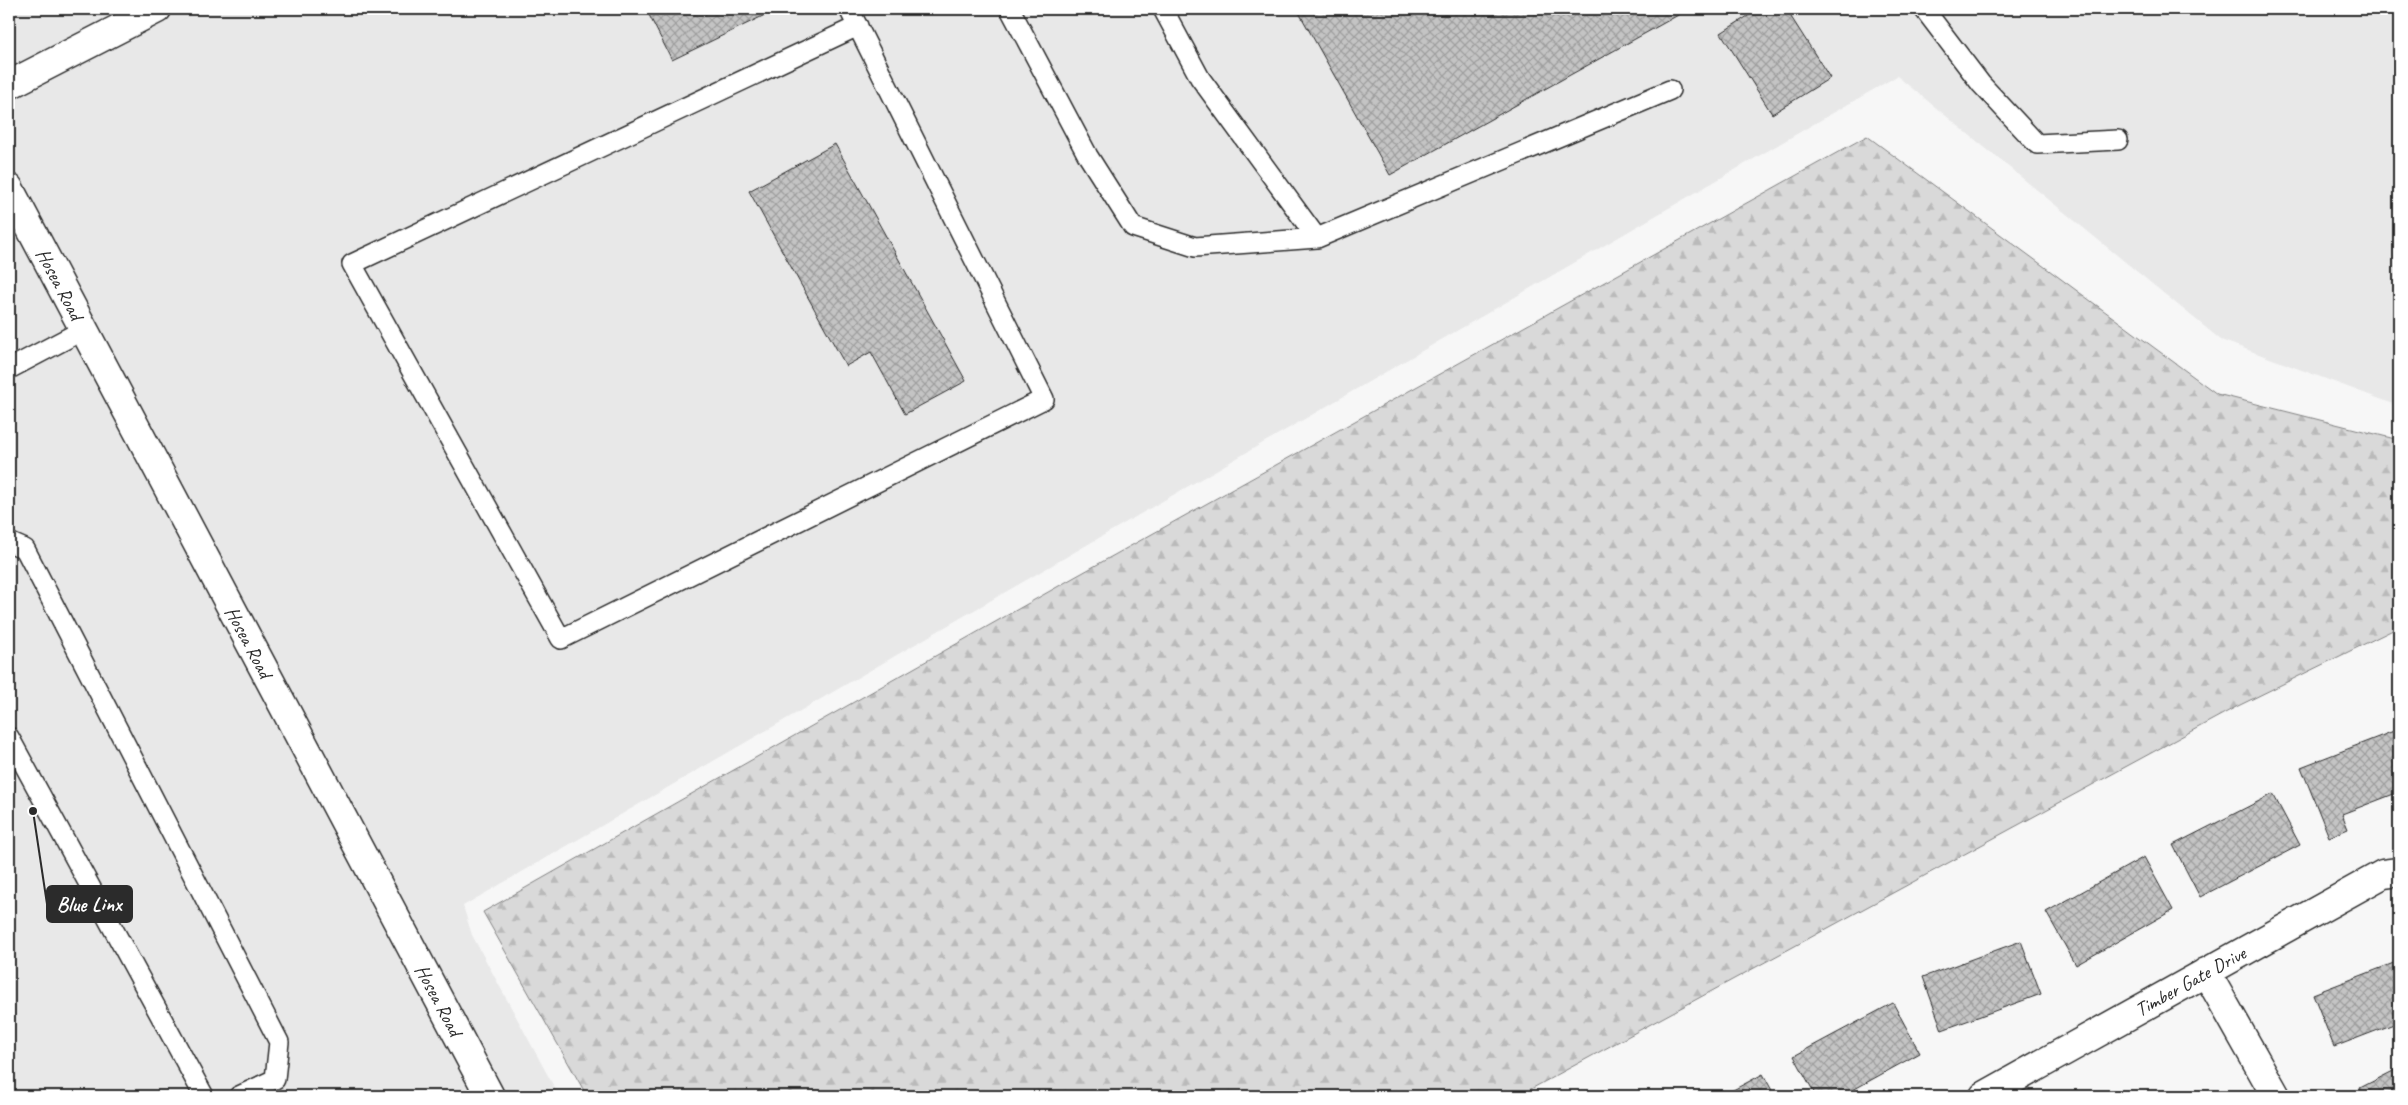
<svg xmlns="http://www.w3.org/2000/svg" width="2408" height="1105" font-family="Caveat,sans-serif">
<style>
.built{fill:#e8e8e8}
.forest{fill:url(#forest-firs);stroke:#828282}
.building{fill:url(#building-cross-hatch);stroke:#2b2b2b}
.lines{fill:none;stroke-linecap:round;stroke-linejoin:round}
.lane-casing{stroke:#2b2b2b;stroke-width:22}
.street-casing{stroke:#2b2b2b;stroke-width:31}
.secondary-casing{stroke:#2b2b2b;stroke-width:31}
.lane{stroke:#fff;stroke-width:19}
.street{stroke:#fff;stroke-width:28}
.secondary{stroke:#fff;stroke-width:28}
.labels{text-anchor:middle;stroke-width:4.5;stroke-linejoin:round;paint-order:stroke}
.street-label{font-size:20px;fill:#2b2b2b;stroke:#fff}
.leader{fill:none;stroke:#2b2b2b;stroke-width:2}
.callout-dot{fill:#2b2b2b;stroke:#fff;stroke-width:2}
.callout{fill:#2b2b2b;stroke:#2b2b2b;stroke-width:2}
.callout-label{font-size:21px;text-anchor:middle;font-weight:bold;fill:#fff}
</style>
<defs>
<pattern id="forest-firs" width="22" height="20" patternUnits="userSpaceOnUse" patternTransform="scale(1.25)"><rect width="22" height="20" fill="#d9d9d9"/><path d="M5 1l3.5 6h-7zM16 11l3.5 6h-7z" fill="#bababa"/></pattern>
<pattern id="building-cross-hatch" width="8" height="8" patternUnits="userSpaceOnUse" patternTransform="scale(1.25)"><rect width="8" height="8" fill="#c4c4c4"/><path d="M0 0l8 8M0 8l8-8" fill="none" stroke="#9f9f9f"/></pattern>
</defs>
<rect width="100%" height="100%" fill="#f7f7f7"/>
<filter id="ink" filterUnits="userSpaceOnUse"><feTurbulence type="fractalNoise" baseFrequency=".02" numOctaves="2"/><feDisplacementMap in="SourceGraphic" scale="10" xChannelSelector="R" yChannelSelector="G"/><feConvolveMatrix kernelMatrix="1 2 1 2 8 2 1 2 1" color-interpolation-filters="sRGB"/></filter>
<g filter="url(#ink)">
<path class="built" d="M9,9H2399V406L2221,340L1897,76L463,906L472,935L559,1096H9Z"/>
<path class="forest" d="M1867,136L2217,394L2399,440V627L2236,707L1518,1096H587L483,912L1073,578Z"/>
<path class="building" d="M646,9H764L767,14L672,60Z
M1297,9H1689L1390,175Z
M1759,9H1786L1830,78L1772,114L1721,33Z
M835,144L966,381L905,414L871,352L846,366L749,191Z
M2399,729V792L2342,814L2348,829L2329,837L2301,767Z
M2273,794L2300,845L2200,897L2173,845Z
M2144,857L2173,910L2076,965L2046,912Z
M2021,941L2041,994L1942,1030L1923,977Z
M2399,961V1022L2334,1047L2313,994Z
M1893,1003L1920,1053L1842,1096H1816L1794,1056Z
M2399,1068V1096H2364L2360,1088Z
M1763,1074L1775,1096H1722Z"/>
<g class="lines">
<g class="lane-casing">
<path id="lane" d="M849,9L1044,399L561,639L352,264L858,26
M1010,9L1088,156L1133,227L1195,247L1317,238L1670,90
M1163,9L1200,78L1317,238
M1924,9L1981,84L2037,144L2118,140
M9,369L85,329
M9,542L25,549L279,1042L275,1079L239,1096
M9,737L204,1096"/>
</g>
<g class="street-casing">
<path id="street" d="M9,85L157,9
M2206,972L2276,1096
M1984,1096L2383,874L2399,872"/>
</g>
<g class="secondary-casing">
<path id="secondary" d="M9,188L490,1096"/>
</g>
<use href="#lane" class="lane"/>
<use href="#street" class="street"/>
<use href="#secondary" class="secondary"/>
</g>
</g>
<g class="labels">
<g class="street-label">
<text transform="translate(60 284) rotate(62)" y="7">Hosea Road</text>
<text transform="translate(249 642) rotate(62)" y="7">Hosea Road</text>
<text transform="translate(2190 981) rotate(-29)" y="7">Timber Gate Drive</text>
<text transform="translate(439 1000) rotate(62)" y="7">Hosea Road</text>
</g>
</g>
<path class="leader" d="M33 811L47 904"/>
<circle class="callout-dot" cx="33" cy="811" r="5"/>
<rect class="callout" x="47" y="886" width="85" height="36" rx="5"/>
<g class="callout-label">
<text x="89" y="911">Blue Linx</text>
</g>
<rect width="2408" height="1105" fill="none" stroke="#fff" stroke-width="30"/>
<rect x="15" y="15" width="2378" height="1075" fill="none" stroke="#2b2b2b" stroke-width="2" filter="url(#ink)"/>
</svg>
